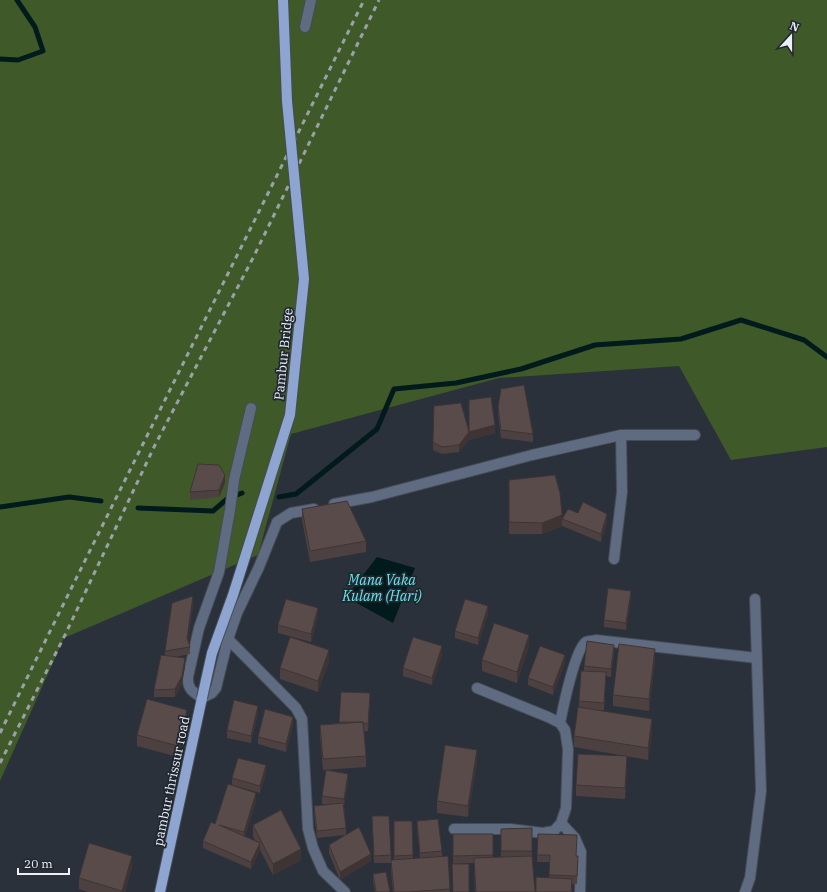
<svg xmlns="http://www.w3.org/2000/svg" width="827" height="892" font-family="'IBM Plex Serif',serif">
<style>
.green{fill:#405929}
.water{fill:#011a1c}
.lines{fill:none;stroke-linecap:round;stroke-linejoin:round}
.stream{stroke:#011a1c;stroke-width:5}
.minor-casing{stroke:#454c55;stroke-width:12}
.major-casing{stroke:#454c55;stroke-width:12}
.minor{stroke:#5f6b80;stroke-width:10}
.major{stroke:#8da5d0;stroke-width:10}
.rail{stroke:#9ba1a9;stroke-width:3;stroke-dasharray:5 5;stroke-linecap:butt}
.major-bridge-casing{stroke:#454c55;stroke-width:12;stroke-linecap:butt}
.major-bridge{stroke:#8da5d0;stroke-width:10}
.wall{fill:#4d4040}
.shaded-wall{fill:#3f3434}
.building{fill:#5a4b4b;stroke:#3f3434}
.labels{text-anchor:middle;stroke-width:3.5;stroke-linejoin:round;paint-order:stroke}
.street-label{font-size:13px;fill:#ebf0f6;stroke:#202730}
.water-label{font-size:14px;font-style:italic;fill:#68e4ec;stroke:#202730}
</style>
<rect width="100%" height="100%" fill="#2a313b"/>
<path class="green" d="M0,0H827V447L731,460L679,366L499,378L291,434L258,555L64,638L0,781Z"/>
<path class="water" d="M377,557L415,568L393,623L346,597Z"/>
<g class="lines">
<path class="stream" d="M0,59L18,60L43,51L35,27L17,0
M279,497L296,494L377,429L394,389L456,383L521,369L595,345L681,339L741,320L804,340L827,357
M0,507L69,497L101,501
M138,508L213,511L227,499L242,493"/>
<g class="minor-casing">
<path id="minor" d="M305,27L311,0
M251,408L234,480L230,510L219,572L199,628L188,677C187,689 193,692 202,698L212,693L216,688L228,639L237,613L259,567L277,522L291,513L314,509
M334,504L372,497L532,455L621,435H695
M614,559L622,492L621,435
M228,639L296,708L302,719L308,829L313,848L323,871L345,892
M560,723C563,708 575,649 586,642C589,641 593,641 596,640L757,658
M561,823L575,838L581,852L580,892
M454,829H510L543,833L554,831L561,823L566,808L568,749L565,730L560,723L548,717L477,688
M745,892L750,878L761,791L755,599"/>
</g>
<g class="major-casing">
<path id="major" d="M160,892L202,698"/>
</g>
<use href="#minor" class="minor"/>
<use href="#major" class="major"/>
<path class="rail" d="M0,733C120,488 243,245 364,0
M0,763L65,635L155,445L254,256L379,0"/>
<g class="major-bridge-casing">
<path id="major-bridge" d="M202,698L212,653L233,595L290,415L304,279L287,101L283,0"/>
</g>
<use href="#major-bridge" class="major-bridge"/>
</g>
<path class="wall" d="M434,406L469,432L495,433L469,440L459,452L442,454L433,450Z
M498,407L533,434V442L501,438L498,415Z
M509,480L562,519L578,513L607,521L601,542L562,526L542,534H509Z
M225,483L219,497L190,500V492Z
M302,509L366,541V552L310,562L302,520Z
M631,598L626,630L604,627V620Z
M193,604L188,640L190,647V654L175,657L185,666L182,684L175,697H154V690L165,655V651Z
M488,614L478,645L455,638V631Z
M318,615L311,642L278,633V625Z
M529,646L517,683L482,671V660Z
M614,653L611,677L606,676L604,710H596L652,730L648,760L574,747V736L579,707V701L584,672V666Z
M442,654L432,685L403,676V668Z
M655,660L649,711L613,706V695Z
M329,661L318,692L280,679V668Z
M565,663L553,695L528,685V678Z
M341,692L370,701L368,731H364L366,756V767L323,770L320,736V725L339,723Z
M258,713L251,743L227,738V730Z
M187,721L178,757L137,746V735Z
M293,724L286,752L258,744V737Z
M477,761L468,817L437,813V801Z
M627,768L625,799L576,796V785Z
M266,773L260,793L232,785V778Z
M348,781L344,806L346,828V835L371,861L340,880L329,853V845L345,835L317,838L314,813V806L328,804H322V796Z
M256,801L245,836L255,841L253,836V825L301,860L273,875L260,850L251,869L203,848V841L215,824Z
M372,816L391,855V863H374Z
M394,821H412L413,859L420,858L417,829V821L442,851V857L450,889V892H393L391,871V860H394Z
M532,828V856L535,892H475L474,863L453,864V834H493V857H501V829Z
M538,834L576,856L578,863L577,884H572V892H536L549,878L550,862H537Z
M132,867L125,892H88L79,889V878Z
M373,874L390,892H375L373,882Z"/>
<path class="shaded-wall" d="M495,425V433L469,440L459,452V445L469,432Z
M225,475V483L219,497V490Z
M607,514V521L601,542V534Z
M562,515V526L542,534V523Z
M631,591V598L626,630V623Z
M193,596V604L187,646V638Z
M488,606V614L478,645V638Z
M318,608V615L311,642V634Z
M529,635V646L517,683V672Z
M614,645V653L611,677V669Z
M442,646V654L432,685V678Z
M655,649V660L649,711V699Z
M329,650V661L318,692V681Z
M565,655V663L553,695V687Z
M185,658V666L182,684L175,697V689Z
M258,706V713L251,743V736Z
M187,710V721L178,757V746Z
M293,717V724L286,752V744Z
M652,719V730L648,760V748Z
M477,750V761L468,817V806Z
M627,756V768L625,799V788Z
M266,765V773L260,793V786Z
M348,774V781L344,806V799Z
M256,793V801L244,840V832Z
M260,843V850L251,869V862Z
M301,849V860L273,875V864Z
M371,854V861L340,880V872Z
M132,856V867L125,892H122Z"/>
<path class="building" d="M524,385L533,434L501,430L498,407L501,389Z
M491,397L495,425L469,432L459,445L442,447L433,442L434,406L461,403L469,432V400Z
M198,464L219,465L225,475L219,490L190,492Z
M555,475L560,493L562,515L542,523L509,522V480Z
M347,501L366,541L310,551L302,509Z
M583,502L607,514L601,534L562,519L568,509L578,513Z
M608,588L631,591L626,623L604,620Z
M193,596L187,638L190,647L165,651L172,603Z
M286,599L318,608L311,634L278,625Z
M465,599L488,606L478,638L455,631Z
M494,623L529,635L517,672L482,660Z
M290,637L329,650L318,681L280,668Z
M413,637L442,646L432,678L403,668Z
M587,641L614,645L611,669L584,666Z
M619,644L655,649L649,699L613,695Z
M540,646L565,655L553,687L528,678Z
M161,655L185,658L182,676L175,689L154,690Z
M581,671L606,672L604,703L579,701Z
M341,692L370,693L368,724L363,723V722H339Z
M147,699L187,710L178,746L137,735Z
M234,700L258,706L251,736L227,730Z
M578,707L652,719L648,748L574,736Z
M265,709L293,717L286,744L258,737Z
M363,722L366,756L323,759L320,725Z
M445,745L477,750L468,806L437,801Z
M578,754L627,756L625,788L576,785Z
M238,758L266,765L260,786L232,778Z
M326,770L348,774L344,799L322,796Z
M228,784L256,793L244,832L219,825L260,843L251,862L203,841L211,822L215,824Z
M343,803L346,828L317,831L314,806Z
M281,810L301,849L273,864L253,825Z
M372,816H389L391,855L374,856Z
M438,819L442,851L420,853L417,821Z
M394,821H412L413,855L394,856Z
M359,827L371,854L340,872L329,845Z
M532,828V851H501V829Z
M453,834H493V855L453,856Z
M538,834L577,835L576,856H578L577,876L549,875L550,855H537Z
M89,843L132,856L122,891L79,878Z
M448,856L450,889L407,892H394L391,860Z
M532,856L535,892H476L474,858Z
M452,864H469V892H453Z
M386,872L390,892H376L373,874Z
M536,877L572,879L571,892H536Z"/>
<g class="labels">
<g class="street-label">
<text transform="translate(283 354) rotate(-84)" y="5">Pambur Bridge</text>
<text transform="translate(171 781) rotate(-78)" y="5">pambur thrissur road</text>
</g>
<g class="water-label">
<text x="382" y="585">Mana Vaka<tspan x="382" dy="16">Kulam (Hari)</tspan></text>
</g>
</g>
<g transform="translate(791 36) rotate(21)" stroke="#202730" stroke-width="3" paint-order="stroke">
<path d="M0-3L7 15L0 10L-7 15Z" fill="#ebf0f6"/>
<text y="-6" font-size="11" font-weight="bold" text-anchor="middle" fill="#ebf0f6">N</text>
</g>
<path d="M18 868v6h51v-6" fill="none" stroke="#ebf0f6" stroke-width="2"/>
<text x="24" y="868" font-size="12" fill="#ebf0f6" stroke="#202730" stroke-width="3" paint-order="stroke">20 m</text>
</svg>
